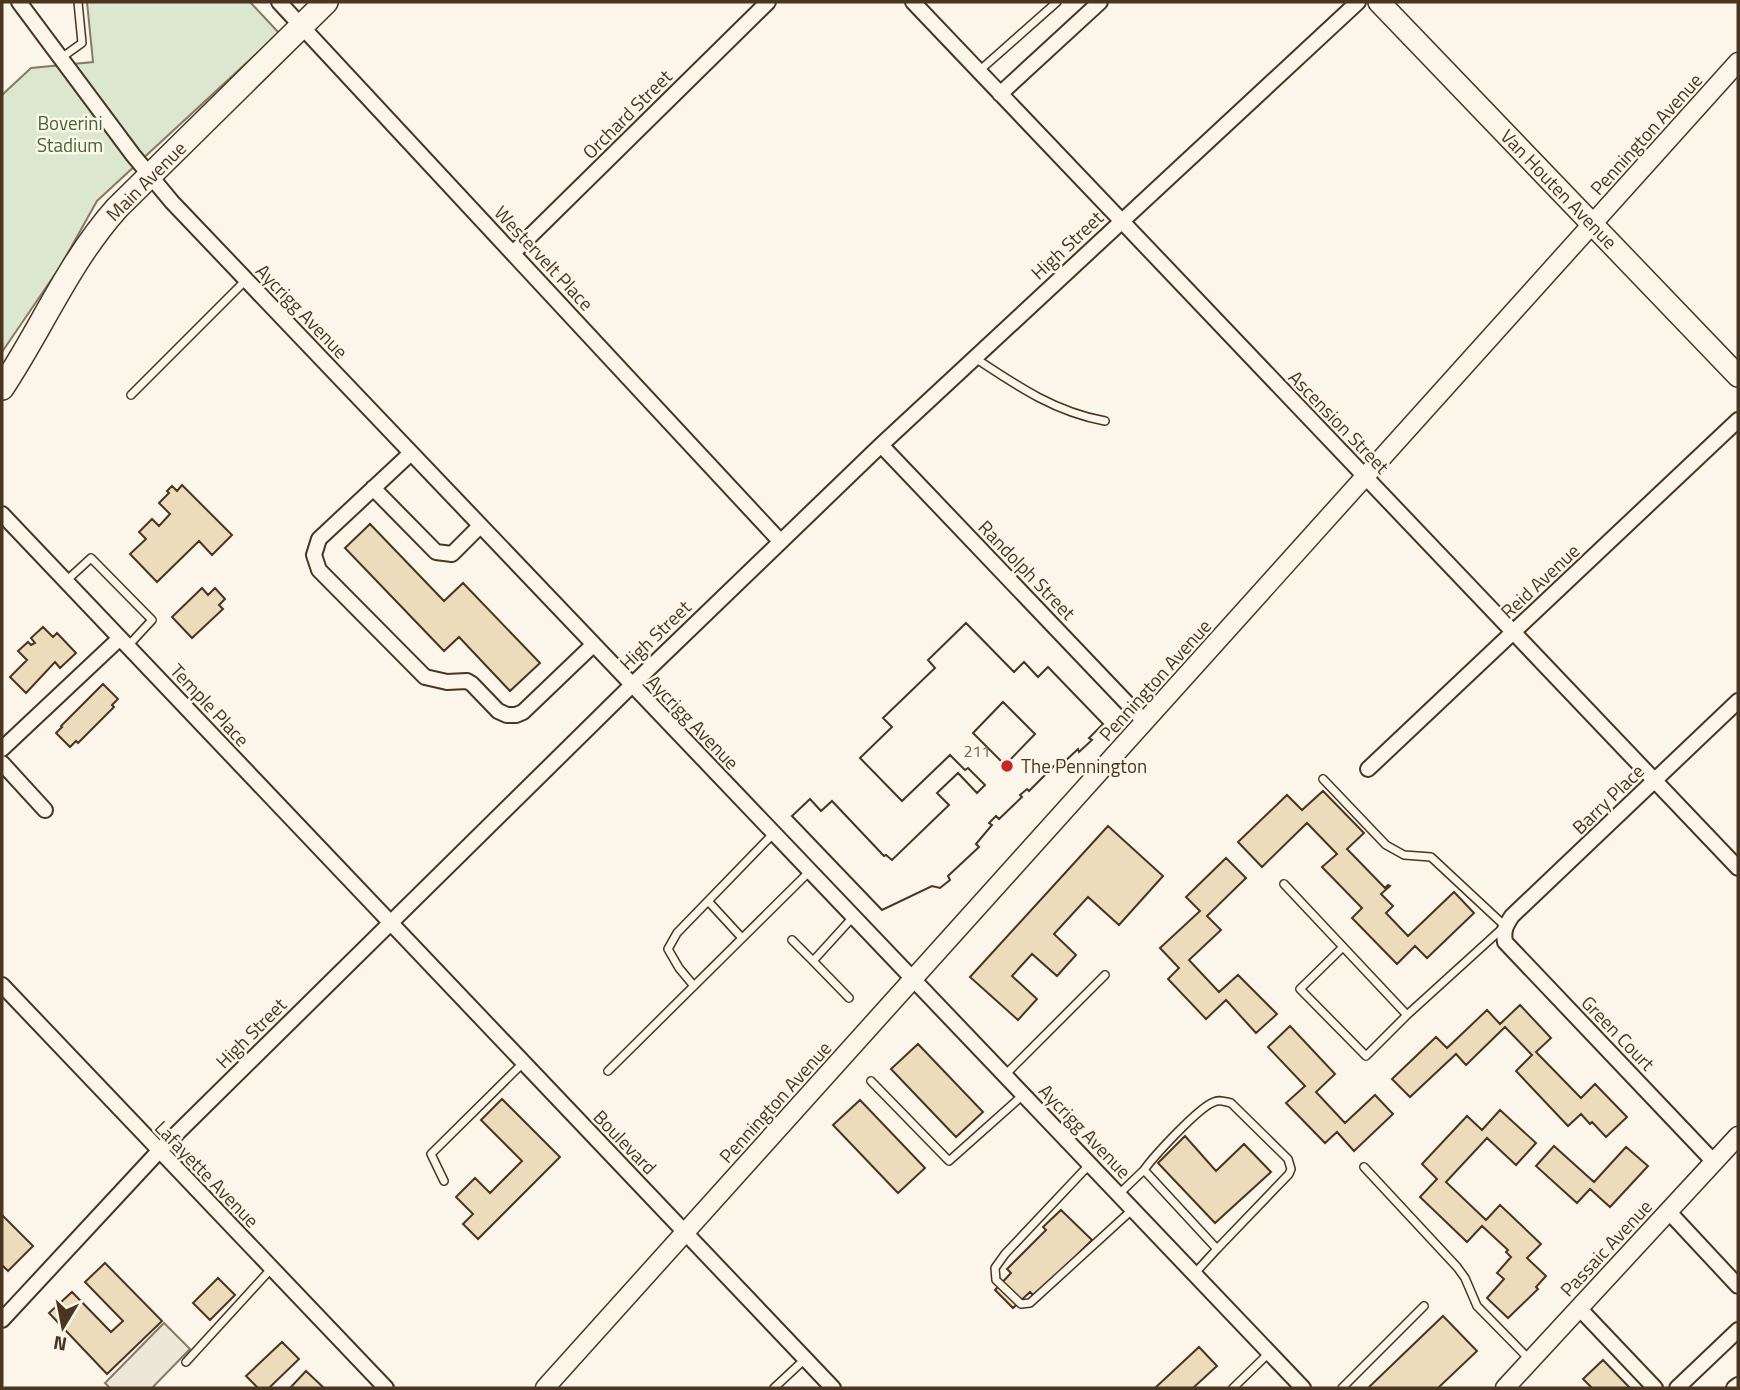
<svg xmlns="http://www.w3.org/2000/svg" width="1740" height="1390" font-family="'Titillium Web',sans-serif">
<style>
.green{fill:#dce7d0;stroke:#887966;stroke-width:2}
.parking{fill:#ede7d9;stroke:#887966;stroke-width:2}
.building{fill:#ecdcbc;stroke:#4a3520;stroke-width:2;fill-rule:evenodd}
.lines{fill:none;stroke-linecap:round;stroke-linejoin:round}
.service-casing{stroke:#4a3520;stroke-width:10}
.minor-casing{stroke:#4a3520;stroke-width:18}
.tertiary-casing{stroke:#4a3520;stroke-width:21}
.secondary-casing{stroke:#4a3520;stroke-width:24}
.primary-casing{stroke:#4a3520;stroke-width:26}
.service{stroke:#fbf6e9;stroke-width:7}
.minor{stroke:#fbf6e9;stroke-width:14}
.tertiary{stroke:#fbf6e9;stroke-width:18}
.secondary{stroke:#fbf6e9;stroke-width:21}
.primary{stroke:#fbf6e9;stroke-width:23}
.poi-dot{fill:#c62828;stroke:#fbf6e9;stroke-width:2.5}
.labels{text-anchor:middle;stroke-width:5;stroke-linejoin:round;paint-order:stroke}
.number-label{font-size:16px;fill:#725f47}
.street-label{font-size:19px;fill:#4a3520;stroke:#fbf6e9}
.park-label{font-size:19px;fill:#436837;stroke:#fbf6e9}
.poi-label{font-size:19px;fill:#4a3520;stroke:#fbf6e9;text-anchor:start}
</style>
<rect width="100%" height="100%" fill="#fbf6e9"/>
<path class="green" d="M87,2H250L279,33L97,201L60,267L2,352V95L31,68L93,62Z"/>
<path class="parking" d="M164,1323L190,1349L152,1388H110L105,1383Z"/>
<path class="building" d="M182,485L232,535L212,555L199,541L157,582L130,554L146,539L139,532L152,519L159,526L170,514L159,503L169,493L167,491L172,486L177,491Z
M370,524L444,601L463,583L540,663L510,691L459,637L444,651L345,548Z
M202,588L208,595L215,588L225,599L219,605L223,609L192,638L172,617Z
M966,623L1014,672L1024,662L1038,677L1048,667L1103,724L1089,738L1092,740L1079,752L1078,749L1062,764L1059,761L1029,791L1027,789L1020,795L1022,797L999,819L996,816L989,823L992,825L976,844L979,847L948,876L950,880L940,888L932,886L882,910L792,816L810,799L821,811L832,801L884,856L886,855L892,860L949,805L937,793L958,773L977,793L985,785L968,768L965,770L950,755L902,801L860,758L892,727L883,718L935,668L928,660ZM1003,702L1035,734L1005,765L973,733Z
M966,623L1014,672L1024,662L1038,677L1048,667L1103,724L1089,738L1092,740L1079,752L1078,749L1062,764L1059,761L1029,791L1027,789L1020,795L1022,797L999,819L996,816L989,823L992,825L976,844L979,847L948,876L950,880L940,888L932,886L882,910L792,816L810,799L821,811L832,801L884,856L886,855L892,860L949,805L937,793L958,773L977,793L985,785L968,768L965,770L950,755L902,801L860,758L892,727L883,718L935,668L928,660Z
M43,627L53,637L57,633L76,653L60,668L55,662L26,693L10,677L27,660L18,651L28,642L31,645L35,643L31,638Z
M103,684L118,699L112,705L114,707L78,743L76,741L70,747L56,733L62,727L61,726Z
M1003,702L1035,734L1005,765L973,733Z
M1323,791L1364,833L1347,849L1385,888L1388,885L1390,886L1381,894L1393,906L1386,913L1408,936L1454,892L1474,913L1427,958L1415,946L1397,964L1352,918L1362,908L1322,867L1337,854L1307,823L1262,867L1238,842L1287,795L1302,810Z
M1108,826L1163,876L1119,925L1088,897L1054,934L1076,955L1057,976L1032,954L1012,976L1037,999L1018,1020L970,977Z
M1226,858L1246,878L1207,916L1221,930L1189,960L1219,992L1238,975L1277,1014L1256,1033L1226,1000L1206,1019L1168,979L1179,968L1160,948L1200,911L1186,897Z
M1520,1005L1551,1038L1536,1052L1581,1098L1595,1084L1627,1117L1606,1137L1592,1122L1590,1124L1581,1114L1568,1126L1516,1071L1532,1055L1505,1027L1466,1065L1456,1054L1410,1097L1392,1079L1436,1037L1447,1048L1487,1010L1500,1024Z
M1290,1026L1335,1074L1316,1092L1345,1123L1375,1095L1393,1114L1354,1151L1337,1132L1325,1143L1286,1103L1305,1086L1268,1047Z
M918,1044L983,1112L956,1137L891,1069Z
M502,1099L560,1157L478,1239L463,1224L473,1214L456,1197L475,1178L490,1193L522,1161L481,1120Z
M860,1100L925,1168L898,1193L833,1125Z
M1500,1110L1536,1143L1516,1165L1487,1138L1446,1182L1486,1220L1500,1205L1541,1244L1527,1258L1546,1276L1536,1287L1538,1289L1508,1318L1487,1298L1504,1279L1497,1273L1511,1257L1506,1252L1508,1250L1482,1226L1467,1242L1420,1197L1437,1179L1422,1164L1467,1116L1482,1130Z
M1185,1136L1216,1171L1244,1144L1271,1172L1215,1223L1158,1163Z
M1554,1146L1594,1182L1626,1147L1648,1166L1610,1207L1590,1189L1577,1203L1536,1166Z
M1061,1210L1092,1240L1035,1297L1030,1292L1013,1308L995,1290L1011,1273L1007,1269L1046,1230L1043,1227Z
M2,1215L33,1246L8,1271L2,1265Z
M105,1263L162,1321L107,1374L49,1313L72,1292L111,1332L123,1321L85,1282Z
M218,1278L235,1295L210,1320L193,1303Z
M1443,1316L1477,1351L1438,1388H1368Z
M282,1342L299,1359L269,1388H258L246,1376Z
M1199,1347L1217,1366L1193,1388H1155Z
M1603,1360L1630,1388H1592L1583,1379Z
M306,1371L324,1388H290Z"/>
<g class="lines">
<g class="service-casing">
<path id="service" d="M61,58L82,43L78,2
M979,71L1057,2
M975,358C1017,386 1055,412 1105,421
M131,395L246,280
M66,581L91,558L152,620L128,646
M1284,884L1407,1015L1505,926L1431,857L1404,855L1386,845L1323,779
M708,901L742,938
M792,940L813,961
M1343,947L1300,989L1366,1056L1407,1015
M694,986L679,968L668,949L677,933L773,834
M849,998L813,961L853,917
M608,1071L809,872
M1005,1075L1105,975
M871,1081L949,1161L1023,1095
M1090,1164L1005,1254L995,1268L996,1280L1021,1304L1030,1303L1133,1209
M1364,1167L1457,1267L1465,1278L1477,1306L1530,1360
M1144,1170C1154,1156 1199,1107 1214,1102C1219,1099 1225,1102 1231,1103L1288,1159L1291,1169L1289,1174L1217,1249
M444,1181L431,1154L523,1063
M1119,1194L1144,1170L1217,1249L1195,1273
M186,1362L271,1269
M774,1388L805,1359
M1233,1388L1269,1353
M1342,1388L1424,1306"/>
</g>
<g class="minor-casing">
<path id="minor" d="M19,2L133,155L172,202L1303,1388
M279,2L780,541
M913,2L1738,868
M1000,94L1100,2
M513,253L768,2
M881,445L1145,722
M411,453L319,539L314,555L319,570L425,677L447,682L467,681L472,684L498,711L507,715H516L523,712L593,645
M373,488L436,552L452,554L480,526
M2,514L833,1388
M2,749L120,638
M2,763L45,810
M1368,769L1738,420
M2,985L386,1388
M1714,1162L1505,942C1503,930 1506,925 1512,916L1738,701
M1669,1212L1738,1286
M1579,1308L1655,1388
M2,1320L159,1151L632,685L881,445L1358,2
M1677,1388L1738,1330
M1734,1388L1738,1385"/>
</g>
<g class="tertiary-casing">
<path id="tertiary" d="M545,1388L1738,62
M1505,1388L1738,1136"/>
</g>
<g class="secondary-casing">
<path id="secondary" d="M1379,2L1738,376"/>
</g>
<g class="primary-casing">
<path id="primary" d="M2,388C42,328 68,263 117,208L326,2"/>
</g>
<use href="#service" class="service"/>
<use href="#minor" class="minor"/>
<use href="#tertiary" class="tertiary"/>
<use href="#secondary" class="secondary"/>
<use href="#primary" class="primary"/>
</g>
<circle class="poi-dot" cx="1007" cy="766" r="7"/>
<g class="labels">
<g class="number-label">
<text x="977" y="757">211</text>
</g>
<g class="street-label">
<text transform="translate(627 114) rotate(-45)" y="7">Orchard Street</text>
<text transform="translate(1646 134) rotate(-48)" y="7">Pennington Avenue</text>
<text transform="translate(146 181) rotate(-45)" y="7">Main Avenue</text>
<text transform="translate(1559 189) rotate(46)" y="7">Van Houten Avenue</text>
<text transform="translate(1067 245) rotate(-43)" y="7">High Street</text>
<text transform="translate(544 258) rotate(47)" y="7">Westervelt Place</text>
<text transform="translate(302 311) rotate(46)" y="7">Aycrigg Avenue</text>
<text transform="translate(1339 422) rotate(46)" y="7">Ascension Street</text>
<text transform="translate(1027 570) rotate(46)" y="7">Randolph Street</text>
<text transform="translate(1540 581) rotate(-43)" y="7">Reid Avenue</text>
<text transform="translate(655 635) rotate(-44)" y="7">High Street</text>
<text transform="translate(1155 680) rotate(-48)" y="7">Pennington Avenue</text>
<text transform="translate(210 705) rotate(47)" y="7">Temple Place</text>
<text transform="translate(693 722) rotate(46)" y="7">Aycrigg Avenue</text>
<text transform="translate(1608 799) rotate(-44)" y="7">Barry Place</text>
<text transform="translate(251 1033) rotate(-45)" y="7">High Street</text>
<text transform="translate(1618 1033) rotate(46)" y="7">Green Court</text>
<text transform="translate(775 1102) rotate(-48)" y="7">Pennington Avenue</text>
<text transform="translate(1085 1131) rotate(46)" y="7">Aycrigg Avenue</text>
<text transform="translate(625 1142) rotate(46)" y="7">Boulevard</text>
<text transform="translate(207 1174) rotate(46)" y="7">Lafayette Avenue</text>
<text transform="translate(1606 1248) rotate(-47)" y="7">Passaic Avenue</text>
</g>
<g class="park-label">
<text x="70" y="130">Boverini<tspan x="70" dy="22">Stadium</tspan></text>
</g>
<g class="poi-label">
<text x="1021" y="773">The Pennington</text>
</g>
</g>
<rect width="1740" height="1390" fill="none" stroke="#4a3520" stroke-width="7"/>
<g transform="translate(63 1327) rotate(190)" stroke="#fbf6e9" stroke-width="5" paint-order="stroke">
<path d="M0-5L12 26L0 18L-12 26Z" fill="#4a3520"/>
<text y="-10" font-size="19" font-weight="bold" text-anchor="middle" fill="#4a3520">N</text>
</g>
</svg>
